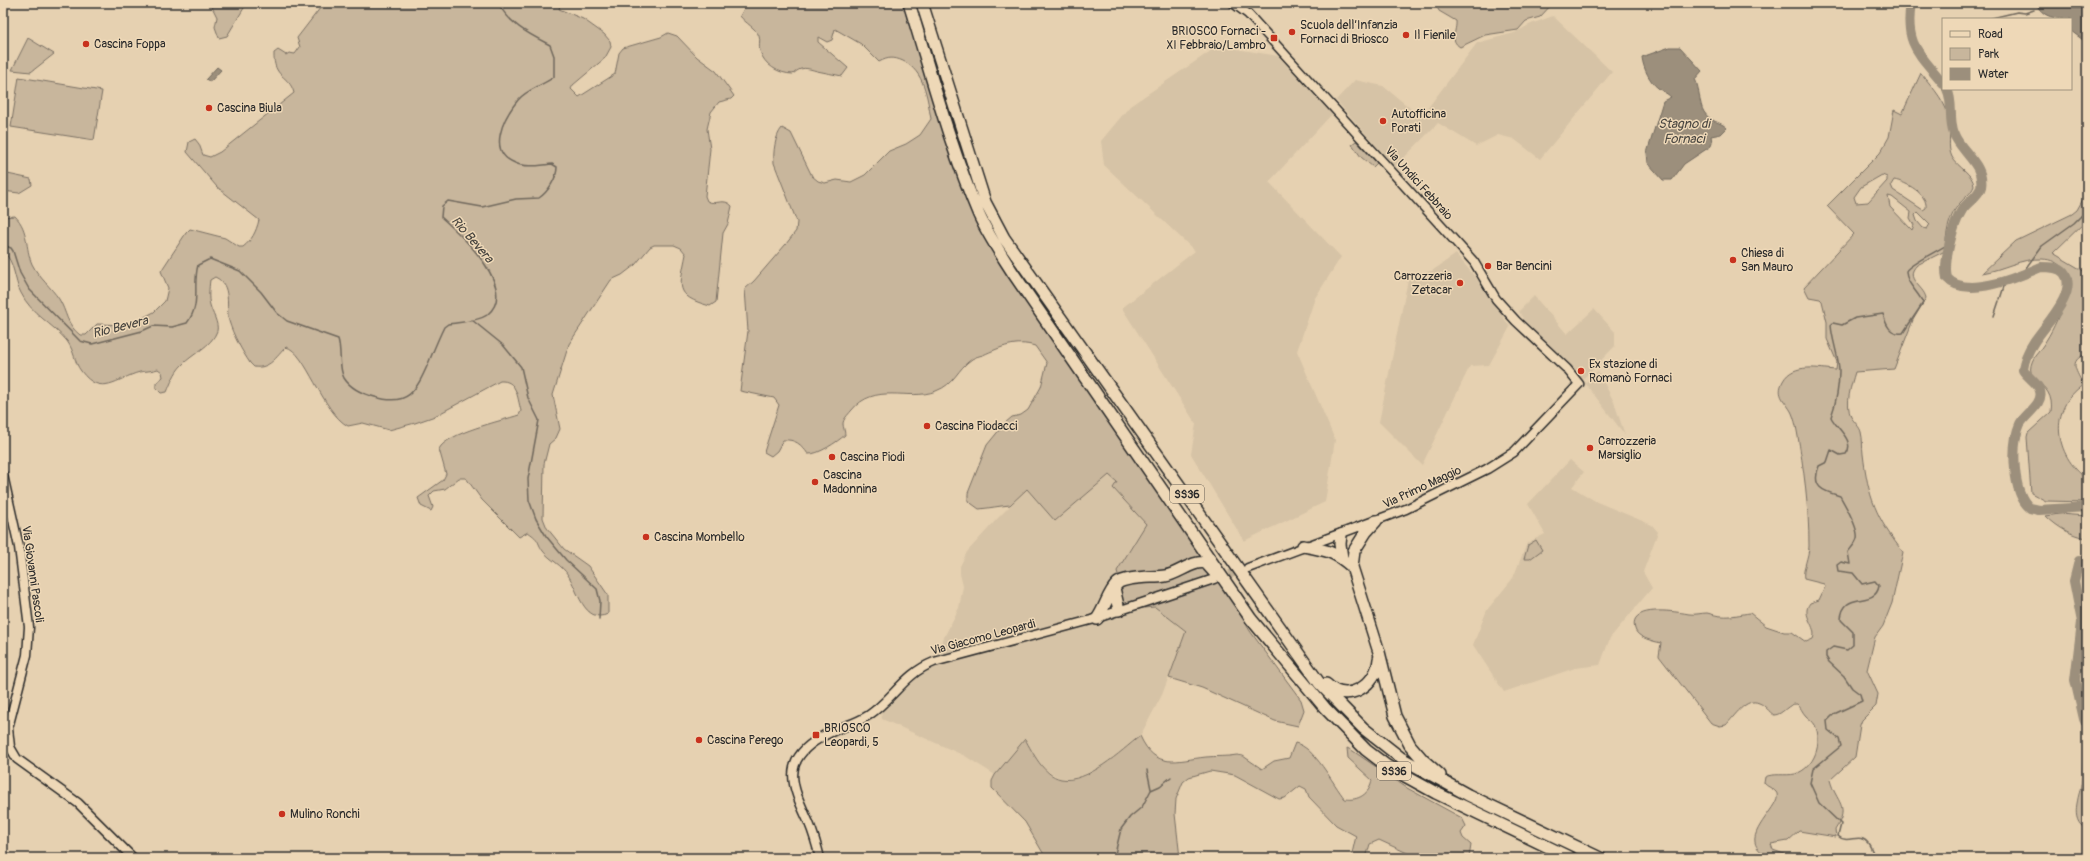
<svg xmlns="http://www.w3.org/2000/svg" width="2090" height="861" font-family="Pangolin,sans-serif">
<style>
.built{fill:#d6c3a6}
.green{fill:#c8b69c;stroke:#7a7064;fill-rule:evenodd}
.water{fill:#9c8f7c;stroke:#6f675c}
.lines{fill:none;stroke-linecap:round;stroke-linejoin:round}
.stream{stroke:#6f675c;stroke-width:1.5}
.river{stroke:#9c8f7c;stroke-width:10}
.tertiary-tunnel{stroke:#c1b096;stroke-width:8;stroke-dasharray:8 4;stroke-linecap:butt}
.tertiary-casing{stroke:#2b2b2b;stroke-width:11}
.trunk-casing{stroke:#2b2b2b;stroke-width:14}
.tertiary{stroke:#eed8b7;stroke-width:8}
.trunk{stroke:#eed8b7;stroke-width:11}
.poi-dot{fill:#c8321e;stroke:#eed8b7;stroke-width:1.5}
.labels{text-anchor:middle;stroke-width:3;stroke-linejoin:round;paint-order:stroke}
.shield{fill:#eed8b7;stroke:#665f55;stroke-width:1}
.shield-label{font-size:11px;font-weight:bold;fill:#2b2b2b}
.poi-label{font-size:12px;fill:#2b2b2b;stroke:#eed8b7;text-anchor:start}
.street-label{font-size:12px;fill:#2b2b2b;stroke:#eed8b7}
.water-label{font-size:13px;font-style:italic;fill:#47443f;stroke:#eed8b7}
</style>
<rect width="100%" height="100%" fill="#e6d1b1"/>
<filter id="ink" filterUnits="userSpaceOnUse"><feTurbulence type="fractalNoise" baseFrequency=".025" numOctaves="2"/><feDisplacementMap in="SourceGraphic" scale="8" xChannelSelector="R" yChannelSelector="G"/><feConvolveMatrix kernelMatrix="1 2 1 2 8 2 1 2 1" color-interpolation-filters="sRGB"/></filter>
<g filter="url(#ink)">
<path class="built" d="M1553,16L1612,72L1540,159L1514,139L1498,135L1476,146L1438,123L1395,167L1336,100L1355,80L1383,86L1421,117L1477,43L1514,33L1531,24Z
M1218,46L1278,56L1332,114L1269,182L1341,257L1315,298L1297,351L1335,440L1325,502L1244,541L1191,454L1196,424L1122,308L1195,251L1104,165L1101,141L1130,106Z
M1456,254L1481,284L1510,327L1489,365L1470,366L1422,465L1379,422L1409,275L1432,271Z
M1534,296L1567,334L1594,309L1615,332V346L1580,382L1523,319L1519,311Z
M1598,371L1614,402L1625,435L1585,383Z
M1570,460L1584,472L1572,487L1597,502L1652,525L1658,532L1643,572L1652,588L1610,638L1600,665L1575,668L1504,692L1473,645L1487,610L1513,578L1527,543L1545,534L1528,504Z
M1109,474L1117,482L1113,488L1146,524L1117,571L1121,581L1097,618L1119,610L1155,607L1186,631L1162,695L1140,736L1102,766L1080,777L1061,779L1046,770L1034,756L1025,739L995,775L965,756L882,719L881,712L894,698L934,662L937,651L959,608L963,586L960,574V566L967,552L997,519L1027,489L1055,521Z"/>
<path class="green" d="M210,3H247L227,36L219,38L215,27L217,17Z
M324,3H561L559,9L583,19L604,34L610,41L611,47L605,58L573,85L571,89L579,97L615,74L619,53L623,48L661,37L668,33L677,36L697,57L716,71L734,96L731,99L719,102L711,112L707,129L710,149L705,196L707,201C716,206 724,197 732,206L728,224L723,233L716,302L710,306C673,296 680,286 686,254L681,248L674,245H654L650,247L635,265L622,275L611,280L569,344L553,395L560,429L556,438L549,444L544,464L543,518L547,528L564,549L588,566L608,595V614C584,625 577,588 568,575C562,565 550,560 543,551C536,541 541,541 528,532L519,537L482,500L466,478H459L445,489L434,491L429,496L433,507L431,511L421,506L418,498L443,480L446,474L439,449C447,433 501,421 519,415L521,411C517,396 517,380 500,381L435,416L415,423L389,430L363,423L348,426C322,412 306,351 286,347C276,357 270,369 254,367L250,363C242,351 233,335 229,321C225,307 233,285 215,277L210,280C209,288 208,298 210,305C212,313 219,323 217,331C212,346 192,354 182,365C174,373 171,383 167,392L161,393L156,388V383L163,377L162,372L158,369C152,371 146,371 140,372C117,378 101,398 81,371C74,362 75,352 67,341C52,323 31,314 21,293C14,281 15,260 3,252V217L15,216C29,230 25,248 32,264C39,278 51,287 59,299C67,312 66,324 80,335H86L97,324L129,325L154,312L165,301L168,288L161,271L186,233L190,229L225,238L239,247H243C252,240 256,232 259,220L217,187L187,152L189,142L195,139L199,144L203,155L210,157L220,152L294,93C289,74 273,79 274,53L278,50L286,55L289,53L295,54L300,47L297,38Z
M747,3H785L793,7L800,3H904L907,19C921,58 933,98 946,137C961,187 977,236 1010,277L1223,585L1250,631L1301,700L1304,710L1298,726L1275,721L1202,688L1169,678L1186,631L1155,607L1119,610C1114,595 1123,587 1117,571L1146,524L1113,488L1117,482L1109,475L1055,521L1027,489L1010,505C999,506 990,508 979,509L968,501V493L987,445L1005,423L1012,417L1021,415L1028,410L1041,387L1047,363L1035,346C1016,340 1001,347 983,355C979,356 975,357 972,359C957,369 955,384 936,391C908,402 875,381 851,411C848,415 843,419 843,424C843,427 845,431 845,435C837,442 818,455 808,454C801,444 795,439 783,440L777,451L771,456L764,452L779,405L774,398L740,391L748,331L745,289L754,281L786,244L796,231L797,222L774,163C773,152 775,136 782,128L791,133L812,176L818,181L825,183L837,180L851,182L865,175L889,151L906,144L920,135L931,119C927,97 925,72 903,61C894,57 888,57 879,62L861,44L835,29L832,40L827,42L818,37V42L848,68L842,76C834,74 825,73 817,71C806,68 802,66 793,74C779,74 764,65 760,51C758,46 761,41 759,36C756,28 745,23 740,16Z
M1435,3H1553L1540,17L1526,21L1518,30L1485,35L1460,47C1449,40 1457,31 1456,21L1439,11Z
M28,38L54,54L31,72L12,70Z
M1921,73C1933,88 1948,104 1950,123C1951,134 1947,147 1952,157C1958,168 1973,173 1974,186C1971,194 1965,197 1960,203C1948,216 1946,235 1945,251L1917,265C1903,279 1924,286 1926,298L1913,320L1894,369L1855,372C1851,386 1845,403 1851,417C1854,422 1860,427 1861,432C1863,439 1862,447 1863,454C1868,497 1876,518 1903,552L1892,603L1883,626L1875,637L1867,670L1878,694L1876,706L1862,720L1860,725L1855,757L1830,780C1836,803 1851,805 1835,830L1836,837L1799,831L1788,841L1771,844L1773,850L1784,854L1785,858H1765C1763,852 1756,849 1755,842C1752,826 1784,801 1776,792C1773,788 1767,787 1764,783L1765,777C1773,773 1786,776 1795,774C1815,768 1823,742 1815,725C1813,721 1809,719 1806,716C1802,712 1801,707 1797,704C1788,703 1783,715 1774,715C1769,712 1765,705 1759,703C1746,697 1734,717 1726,725L1720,726L1711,723L1659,656L1661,643C1653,641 1637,638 1635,629C1627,603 1678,612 1689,614C1695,615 1701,613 1707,613C1712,614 1717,616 1722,616C1731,617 1741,614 1750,613L1766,626L1784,632H1792L1806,642L1813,639C1818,626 1800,616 1810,603L1819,600L1825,587L1824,584L1804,579C1802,569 1809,557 1809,546C1809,507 1804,469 1797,431C1796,425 1794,418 1792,413C1786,401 1775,396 1783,381C1793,362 1820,369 1836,370L1837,362L1827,339V322L1822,301L1820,299L1809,297L1804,287L1854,234L1827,206L1880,153L1889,137L1894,110L1902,114ZM1882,175L1887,177V181L1868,202L1856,203L1854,197L1861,187ZM1894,180C1906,182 1928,194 1926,208L1923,210L1893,190L1891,185ZM1888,196L1892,197L1911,212L1910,218L1914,225L1912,230L1890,207ZM1918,212L1930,224L1927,229L1923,228L1917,221L1915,215Z
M19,77L102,91L94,140L11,127Z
M1356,141L1377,163L1373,167L1361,157L1352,144Z
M3,173L31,179L32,185L19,193L3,191Z
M2087,192V220L2053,253L2087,273V354C2066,361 2078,372 2083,385C2048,409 2054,455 2087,479V502L2046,501L2031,493L2027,437L2028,433L2051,412C2056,378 2018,385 2035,356C2055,333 2090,261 2042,259C2021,258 2003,270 1982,273L2016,241L2072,214L2077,210Z
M2059,514L2087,516V538C2072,536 2057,527 2046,516Z
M1536,540L1542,550L1530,559H1524L1528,545Z
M2087,569V599C2085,590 2080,576 2087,569Z
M1140,736C1156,771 1177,760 1206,757C1216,756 1226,757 1237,755L1243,756L1262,769L1274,761L1289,758L1295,743C1315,747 1332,783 1345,799C1358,801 1370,794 1372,780L1348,758L1347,748L1353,751L1407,788L1462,818L1466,826L1461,833L1463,838L1471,845L1469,858H1418L1379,840L1370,844L1366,858H1351L1356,836L1336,825L1309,797L1306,789L1300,786L1285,798L1279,799L1235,775L1210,771L1189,777L1183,782L1176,799L1175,814L1180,858H1046L1025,822L992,788V781L995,775L1025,739C1033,753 1043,775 1061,779C1087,784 1121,751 1140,736Z
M2087,739V824L2083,827C2069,816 2081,793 2082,779C2084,763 2083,755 2087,739Z"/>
<path class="water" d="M2036,3H2087V43L2071,31V19C2057,19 2042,18 2036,3Z
M1670,47H1680L1702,71L1695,79C1700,89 1699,104 1704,112C1711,123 1720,121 1727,128L1721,134L1711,136L1712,142L1711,146L1684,164L1672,180H1663L1648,163L1647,153L1663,101L1671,97C1667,93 1663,92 1658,88C1650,82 1643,68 1642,57Z
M217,67L221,70L210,82L206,79Z"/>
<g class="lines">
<path class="stream" d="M1988,19L2017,12L2025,13L2034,10
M1939,79L1943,75
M3,245L11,248L13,251L20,273L29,289L80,341L92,344L142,331L153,326L172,327L187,323C202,303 192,287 198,265L210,259L240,271L261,292L277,313L287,321L338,339C342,351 338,367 344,378C351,389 363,394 375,397C408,407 416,391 428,364C433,352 438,339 444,327L448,324C459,322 477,322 487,315C520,288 460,234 441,217L442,206L448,201L482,207L516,199L539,198C548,192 557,178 557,167L552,164C541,165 526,168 515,163C486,152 504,117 518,100C526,90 543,85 554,77V56L550,45C529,34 510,25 498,3
M2020,276L2042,246L2074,223L2087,210
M2000,299L2006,280
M1994,316L1999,301
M472,320L503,345L521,367L528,398L539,420L528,479L529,500L536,519L546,536L566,560L597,589L600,601L599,619
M1147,770L1151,789
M1114,858L1121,829L1130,817L1142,807L1151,790L1160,786L1171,777
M1875,858C1873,853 1871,847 1868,843C1860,832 1847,845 1838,836L1841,824L1819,803L1810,783L1813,769L1841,746L1839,739L1828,730L1827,721L1834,714L1862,701L1860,694L1852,688L1844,676L1829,662L1826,657V652L1833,647L1847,650L1853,645V632L1841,620C1842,589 1875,609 1879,586L1875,581L1862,584L1853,573L1838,571L1837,565L1841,562L1850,564L1848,552C1851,548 1856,543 1857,538C1859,528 1845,505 1840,496C1822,491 1811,487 1819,466L1827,462L1831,450L1840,455L1846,454C1856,441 1836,428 1831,417C1836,403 1839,386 1839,371C1839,356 1832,341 1831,325L1833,323L1842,325L1855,318L1883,314C1886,325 1890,335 1903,333L1923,303C1918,291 1906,284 1906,271C1910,263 1941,250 1951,242"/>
<path class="river" d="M1911,3C1904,45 1920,54 1943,83
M1947,89C1954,103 1948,119 1954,134C1961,152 1985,165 1981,187C1979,196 1967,202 1962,210C1953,224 1943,262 1947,278C1966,300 2020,276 2041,267C2049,267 2059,267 2064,273C2079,292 2044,326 2034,342C2028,351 2024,360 2023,370C2027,377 2039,384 2040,391C2044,404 2025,414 2020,424C2011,444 2012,493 2030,508L2039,510L2087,507
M2087,561H2079L2074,581L2082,622L2075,680L2084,719L2087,725"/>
<path class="tertiary-tunnel" d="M1218,578L1243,570"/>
<g class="tertiary-casing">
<path id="tertiary" d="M1233,3L1248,14L1474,262L1496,299L1516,321L1567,369L1579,384L1514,452L1487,469L1406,509L1248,568
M3,475L19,547L29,627L27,655L8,728L10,747L17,759L78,803L133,858
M820,858C817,846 814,835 809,823C793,788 779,762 820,738C835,728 854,725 869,715C894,698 904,674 934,662L1091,620L1214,579"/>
</g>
<g class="trunk-casing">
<path id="trunk" d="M909,3C931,74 950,147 979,215C988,235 1001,254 1013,273L1251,619L1325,708L1366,750L1387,766L1436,793L1571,858
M922,3L985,202L1004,238L1320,684L1363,728L1401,758L1468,795L1600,858
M1376,521L1366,532L1354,551L1352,567L1379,652L1395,716L1410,745L1423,760L1440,775
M1341,535L1340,544L1342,558
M1303,546C1326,550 1334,551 1352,567
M1114,588L1119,610
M1097,619C1105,608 1108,593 1117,584C1125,576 1154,578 1165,576C1179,574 1192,560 1206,563L1214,572
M1326,684C1347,705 1377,685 1379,659"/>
</g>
<use href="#tertiary" class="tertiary"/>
<use href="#trunk" class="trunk"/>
</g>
</g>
<g class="poi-dot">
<circle cx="1292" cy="32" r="4"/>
<circle cx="1406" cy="35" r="4"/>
<rect x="1270" y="34" width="8" height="8" rx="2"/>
<circle cx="86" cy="44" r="4"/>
<circle cx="209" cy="108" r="4"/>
<circle cx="1383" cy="121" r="4"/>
<circle cx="1733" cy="260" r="4"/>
<circle cx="1488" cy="266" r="4"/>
<circle cx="1460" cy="283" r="4"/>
<circle cx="1581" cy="371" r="4"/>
<circle cx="927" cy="426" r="4"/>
<circle cx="1590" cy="448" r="4"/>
<circle cx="832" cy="457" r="4"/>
<circle cx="815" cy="482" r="4"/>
<circle cx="646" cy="537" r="4"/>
<rect x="812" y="731" width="8" height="8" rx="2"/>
<circle cx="699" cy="740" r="4"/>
<circle cx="282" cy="814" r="4"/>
</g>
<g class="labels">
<g class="shield">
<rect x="1170" y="485" width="34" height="18" rx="3"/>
<rect x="1377" y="762" width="34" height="18" rx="3"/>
</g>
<g class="shield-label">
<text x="1187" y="498">SS36</text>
<text x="1394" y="775">SS36</text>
</g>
<g class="poi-label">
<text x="1300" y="29">Scuola dell’Infanzia<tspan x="1300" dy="14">Fornaci di Briosco</tspan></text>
<text x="1266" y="35" text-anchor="end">BRIOSCO Fornaci -<tspan x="1266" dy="14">XI Febbraio/Lambro</tspan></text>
<text x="1414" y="39">Il Fienile</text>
<text x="94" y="48">Cascina Foppa</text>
<text x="217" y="112">Cascina Biula</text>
<text x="1391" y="118">Autofficina<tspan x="1391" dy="14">Porati</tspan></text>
<text x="1741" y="257">Chiesa di<tspan x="1741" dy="14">San Mauro</tspan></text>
<text x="1496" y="270">Bar Bencini</text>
<text x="1452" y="280" text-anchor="end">Carrozzeria<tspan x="1452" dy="14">Zetacar</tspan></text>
<text x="1589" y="368">Ex stazione di<tspan x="1589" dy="14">Romanò Fornaci</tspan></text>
<text x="935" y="430">Cascina Piodacci</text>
<text x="1598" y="445">Carrozzeria<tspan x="1598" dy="14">Marsiglio</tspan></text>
<text x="840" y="461">Cascina Piodi</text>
<text x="823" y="479">Cascina<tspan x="823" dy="14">Madonnina</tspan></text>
<text x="654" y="541">Cascina Mombello</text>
<text x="824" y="732">BRIOSCO<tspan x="824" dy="14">Leopardi, 5</tspan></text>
<text x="707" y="744">Cascina Perego</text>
<text x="290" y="818">Mulino Ronchi</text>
</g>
<g class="street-label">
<text transform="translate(1419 183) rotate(48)" y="4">Via Undici Febbraio</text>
<text transform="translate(1422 487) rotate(-25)" y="4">Via Primo Maggio</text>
<text transform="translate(33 574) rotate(82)" y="4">Via Giovanni Pascoli</text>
<text transform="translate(983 637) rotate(-15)" y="4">Via Giacomo Leopardi</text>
</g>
<g class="water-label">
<text x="1684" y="128">Stagno di<tspan x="1684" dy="15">Fornaci</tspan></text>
<text transform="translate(473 239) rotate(49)" y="5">Rio Bevera</text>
<text transform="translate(120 326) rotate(-14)" y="5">Rio Bevera</text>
</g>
</g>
<rect width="2090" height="861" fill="none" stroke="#eed8b7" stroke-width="16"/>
<rect x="8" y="8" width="2074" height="845" fill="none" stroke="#2b2b2b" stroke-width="1.5" filter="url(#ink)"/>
<rect x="1942" y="18" width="130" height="72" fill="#eed8b7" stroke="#a0937f"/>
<rect x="1950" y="31" width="20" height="6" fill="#eed8b7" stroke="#a0937f"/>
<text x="1978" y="38" font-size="12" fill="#2b2b2b">Road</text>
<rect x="1950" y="48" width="20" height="12" fill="#c8b69c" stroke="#a0937f"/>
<text x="1978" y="58" font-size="12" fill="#2b2b2b">Park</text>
<rect x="1950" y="68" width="20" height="12" fill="#9c8f7c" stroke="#a0937f"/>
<text x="1978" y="78" font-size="12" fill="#2b2b2b">Water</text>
</svg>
